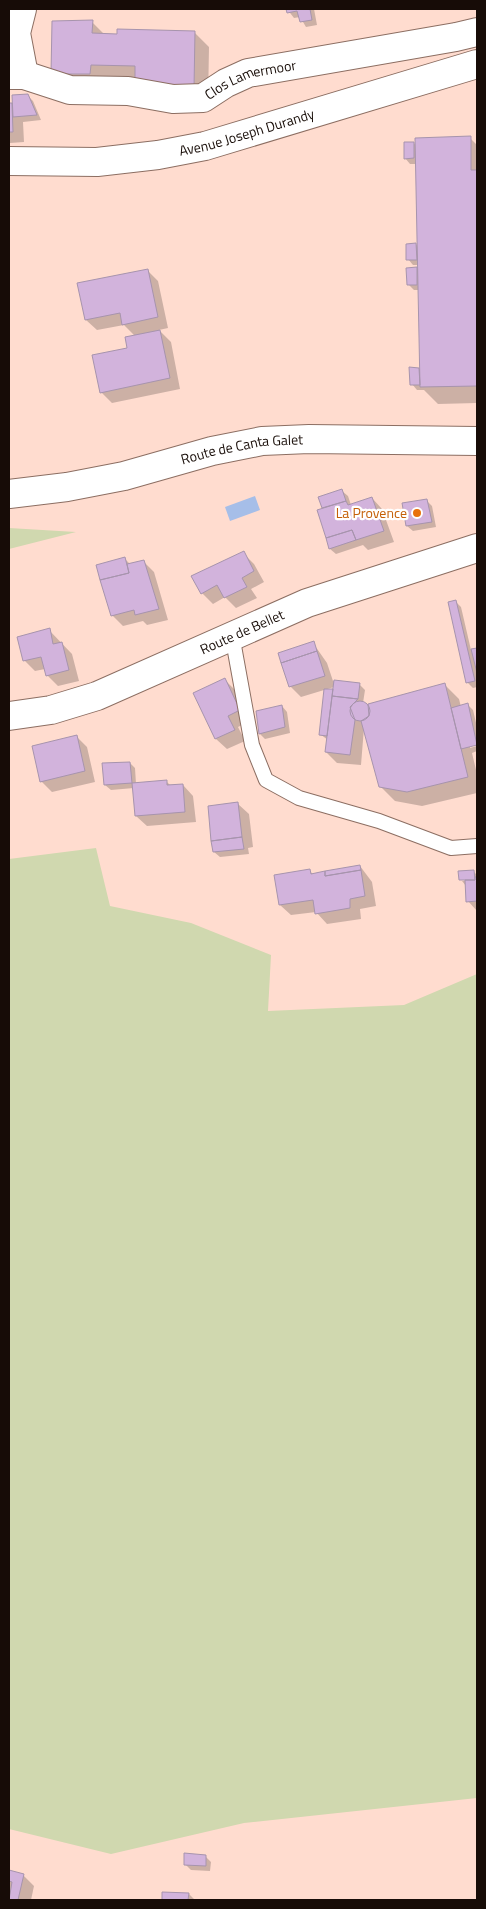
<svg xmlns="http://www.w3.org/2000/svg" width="486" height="1909" font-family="'Titillium Web',sans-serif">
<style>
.green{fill:#d0d8af}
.water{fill:#a6bee8}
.shadow{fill:#0003}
.building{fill:#d2b3dc;stroke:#a794ad}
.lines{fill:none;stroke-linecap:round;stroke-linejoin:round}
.service-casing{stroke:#8c6e62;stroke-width:16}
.minor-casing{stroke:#8c6e62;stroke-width:30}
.tertiary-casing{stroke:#8c6e62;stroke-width:30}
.secondary-casing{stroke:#8c6e62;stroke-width:30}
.service{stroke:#fff;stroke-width:14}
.minor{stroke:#fff;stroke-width:28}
.tertiary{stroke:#fff;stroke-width:28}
.secondary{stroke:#fff;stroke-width:28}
.food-dot{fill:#e8710a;stroke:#fff;stroke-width:2}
.labels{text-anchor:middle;stroke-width:4.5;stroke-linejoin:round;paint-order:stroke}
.street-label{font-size:14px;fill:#170c07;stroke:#fff}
.food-label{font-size:14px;fill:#c56008;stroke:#fff;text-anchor:end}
</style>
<rect width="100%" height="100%" fill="#ffdccf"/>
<path class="green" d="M9,528L76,532L9,549Z
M96,848L110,906L191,923L271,955L268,1011L404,1005L477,974V1798L244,1823L111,1854L9,1829V859Z"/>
<path class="water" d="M255,496L260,510L230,521L225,507Z"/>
<path class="shadow" d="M287,9H314L317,25L306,27L300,17L294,18Z
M53,22H92L105,35L195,33L209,47L208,102L67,88Z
M28,96L33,101L41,120L23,122L24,142L10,143L9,104L14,106Z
M470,138L477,145V403L438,404L424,390H417L412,384L419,369L421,371L419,290H414L409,285L416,269L419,271V265H413L408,259L416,244L418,247L416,164H410L405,158L414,143L416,146Z
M147,270L158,281L168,328L159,330L171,342L180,389L112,403L101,392L135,336L124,325L97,330L86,320Z
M342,491L348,496L351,505L372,498L382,509L394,542L368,550L363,545L336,554L330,549L318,511L324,509L320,498Z
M427,501L432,506L436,527L413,531L407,526Z
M243,553L254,564L264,582L251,589L257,598L236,608L225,597L213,604L202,593Z
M124,558L130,564L143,561L154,572L168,620L147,625L143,621L123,626L112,615Z
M455,601L461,607L471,650L477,649V687L473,688L467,682Z
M49,630L72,654L79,681L58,686L47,675L45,669L35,671L24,660Z
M313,643L327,663L333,681L359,684L365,690L363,703L369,707L444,684L459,699L461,707L468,705L473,710L477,727V743L470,745V748L477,746V751L472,753L477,774V793L422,806L395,801L380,786L364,728L361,765L337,763L326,752L328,740L320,734L334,687L301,697L290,686Z
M225,680L235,690L250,721L238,727L245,741L227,749L216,739Z
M282,706L287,712L290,733L265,739L260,734Z
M77,737L87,747L95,782L52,792L41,781Z
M130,763L135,768L136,784L166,781L171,786L183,785L193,796L196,822L147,826L136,816L134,788L111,790L105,785Z
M238,804L249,814L253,847L248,848L249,854L220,857L214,852Z
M360,866L372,882L376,906L360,909L361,919L327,924L316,912L291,915L280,905L309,871L313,874Z
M473,871L477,875V911L468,901L466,886L462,881H466Z
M205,1856L211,1862L210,1871L191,1870L185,1864Z
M9,1871L23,1875L34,1886L31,1900H9Z
M164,1893L189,1894L195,1900H164Z"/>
<path class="building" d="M286,9H310L312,20L300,22L297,11L287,13Z
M93,20L92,33L117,34V29L195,31L194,88L135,87V66L91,65L90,74H51L52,21Z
M28,94L37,115L13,117L12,95Z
M9,103H12L13,132H9Z
M471,136V170H477V386L420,387L415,138Z
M404,142H414V158L404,159Z
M416,243L417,260H406V244Z
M417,267V285H407L406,268Z
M148,269L158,317L122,325L120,313L85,320L77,283Z
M160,330L170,378L100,393L92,355L127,348L125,337Z
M409,367L419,368L420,385H410Z
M342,489L346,501L322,508L318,497Z
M372,497L384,531L356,540L352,530L326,538L317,510L346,501L348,505Z
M427,499L432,522L406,526L402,503Z
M352,530L356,540L329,549L326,538Z
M244,551L254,571L242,578L247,587L224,598L217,585L201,594L191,576Z
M125,557L129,573L100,580L96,565Z
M144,560L159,609L135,615L134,610L111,616L100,580L129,573L127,564Z
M456,600L475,681L466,683L448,602Z
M50,628L53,644L62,642L69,670L46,676L41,657L23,661L17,637Z
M314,641L317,651L281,663L278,653Z
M477,648V673L471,649Z
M317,651L325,676L289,687L281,663Z
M225,678L240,710L228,716L235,730L215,739L193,693Z
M334,680L360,683L358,699L332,696Z
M445,683L468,777L407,792L379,787L361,721L369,716L368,704Z
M324,689H333L327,736L319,735Z
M332,696L358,699L350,707L355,720L350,755L325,752Z
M350 711a10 10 0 1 1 20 0a10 10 0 1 1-20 0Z
M468,703L477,745L461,749L451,708Z
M282,705L285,727L259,734L256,711Z
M77,735L85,771L40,782L32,746Z
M130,762L132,783L104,785L102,763Z
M167,780V785L183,784L185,812L135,816L132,783Z
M238,802L242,837L211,841L208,806Z
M242,837L244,849L213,852L211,841Z
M360,865L361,870L325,876V871Z
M310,869L311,874L325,871V876L361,870L365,896L350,899V908L315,914L313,900L279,905L274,875Z
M474,870L475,880H459L458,871Z
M475,877H477V901L466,902L465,880H475Z
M184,1853L206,1855V1866L184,1865Z
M9,1870L24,1874L18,1900H9L12,1882L9,1881Z
M162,1892L189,1893L188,1900H162Z"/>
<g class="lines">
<g class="service-casing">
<path id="service" d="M232,635L252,745L266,780L299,798L379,821L451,848L477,846"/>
</g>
<g class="minor-casing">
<g id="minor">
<path d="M22,9L16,33L24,75"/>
<path id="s1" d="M9,75H24L70,90L128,91L173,99L203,98L226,83L248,73L456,37L477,32"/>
</g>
</g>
<g class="tertiary-casing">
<g id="tertiary">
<path id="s2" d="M9,161L97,162L158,155L205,146L477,64"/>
<path id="s3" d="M9,716L51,710L97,696L307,603L477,548"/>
</g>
</g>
<g class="secondary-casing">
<g id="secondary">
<path id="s4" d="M9,494L67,487L124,476L212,451L262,441L309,439L477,441"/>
</g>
</g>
<use href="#service" class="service"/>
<use href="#minor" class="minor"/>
<use href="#tertiary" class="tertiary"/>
<use href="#secondary" class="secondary"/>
</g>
<circle class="food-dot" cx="417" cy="513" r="5"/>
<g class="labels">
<g class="street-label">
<text dy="5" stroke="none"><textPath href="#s1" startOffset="249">Clos Lamermoor</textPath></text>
<text dy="5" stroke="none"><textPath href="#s2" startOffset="241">Avenue Joseph Durandy</textPath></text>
<text dy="5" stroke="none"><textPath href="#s4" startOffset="238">Route de Canta Galet</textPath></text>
<text dy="5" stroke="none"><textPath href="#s3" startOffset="249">Route de Bellet</textPath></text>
</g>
<g class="food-label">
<text x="407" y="518">La Provence</text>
</g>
</g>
<rect width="486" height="1909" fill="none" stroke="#170c07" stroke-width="20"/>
</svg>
